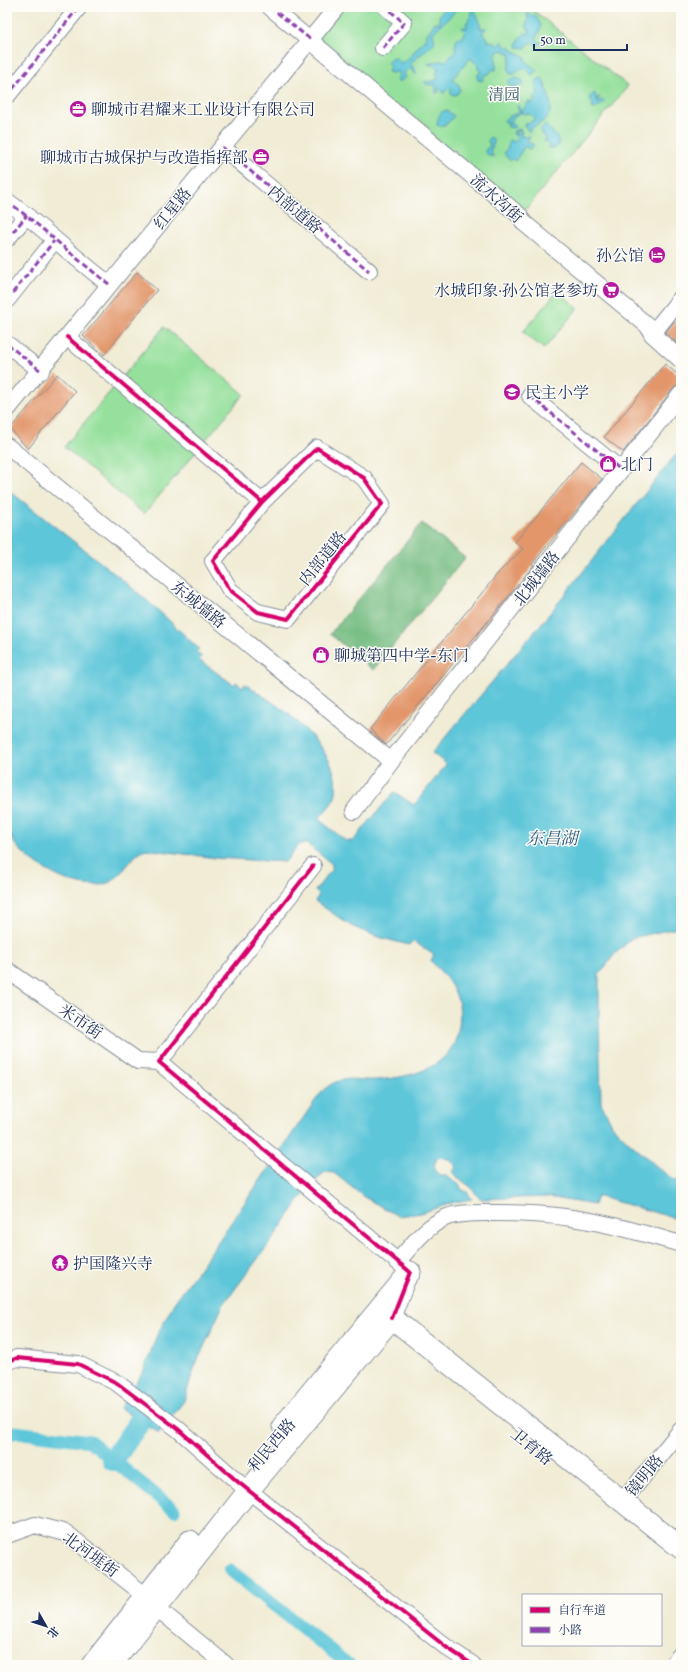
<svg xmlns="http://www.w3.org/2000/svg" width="688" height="1672" font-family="Vollkorn,'Noto Serif SC',serif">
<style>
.green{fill:#95e09c;stroke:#58887d}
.forest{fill:#78be84;stroke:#4a7671}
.water{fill:#5dc6d9;stroke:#3c7a9c}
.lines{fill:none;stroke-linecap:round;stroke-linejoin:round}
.canal{stroke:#5dc6d9;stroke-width:13}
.river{stroke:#5dc6d9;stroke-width:22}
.building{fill:#e2966a}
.minor-casing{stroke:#868e9a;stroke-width:18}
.major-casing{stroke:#868e9a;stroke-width:23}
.minor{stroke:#fff;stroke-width:16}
.major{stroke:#fff;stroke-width:21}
.quiet{stroke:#8e44ad;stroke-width:3;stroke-dasharray:6 3;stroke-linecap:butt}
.cycleway-casing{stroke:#fdfcf7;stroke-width:6}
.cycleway{stroke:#d6006c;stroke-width:4}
.labels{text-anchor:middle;stroke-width:3;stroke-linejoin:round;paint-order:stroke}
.park-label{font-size:16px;fill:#3a5b6e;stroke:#fdfcf7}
.poi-label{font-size:16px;fill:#1b2f5e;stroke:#fdfcf7;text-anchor:start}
.street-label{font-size:16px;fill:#1b2f5e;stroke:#fdfcf7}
.water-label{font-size:17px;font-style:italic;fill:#2f5c83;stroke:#fdfcf7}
</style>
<rect width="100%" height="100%" fill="#fdfcf7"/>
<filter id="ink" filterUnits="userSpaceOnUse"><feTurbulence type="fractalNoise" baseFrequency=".025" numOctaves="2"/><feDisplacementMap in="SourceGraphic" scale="8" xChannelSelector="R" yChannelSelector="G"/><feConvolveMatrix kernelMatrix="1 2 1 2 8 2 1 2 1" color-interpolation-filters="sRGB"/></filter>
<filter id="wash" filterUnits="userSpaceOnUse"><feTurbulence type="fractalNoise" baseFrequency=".012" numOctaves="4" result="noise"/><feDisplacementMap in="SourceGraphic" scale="16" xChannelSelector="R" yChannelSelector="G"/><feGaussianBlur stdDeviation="0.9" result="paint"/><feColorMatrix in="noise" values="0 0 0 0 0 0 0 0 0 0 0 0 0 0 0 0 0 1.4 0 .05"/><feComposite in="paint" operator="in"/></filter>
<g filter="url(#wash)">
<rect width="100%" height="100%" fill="#f0ecd5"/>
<path class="green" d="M337,7H529L628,86L520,216L310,39Z
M557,291L578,308L544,349L523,332Z
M164,327L244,394L144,514L64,447Z"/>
<path class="forest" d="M422,523L465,558L373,670L330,634Z"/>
<path class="water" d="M446,7H457C452,18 439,24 433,34L435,42L410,64L414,67L417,75L409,68L404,73L406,77L399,82L398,81L397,78L399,76L397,71L393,73L388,72L390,66L387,63L391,59L396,58L401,63L409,58L423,41L427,40L426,36L435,22L440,23L439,16Z
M467,7H475C474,15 482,20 480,28H486L482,33L488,38V42L492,41L498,46L502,41L506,48L509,45L512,50L526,57L525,60L537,71L532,75L524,68L522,70L519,69L515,74H510C506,67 512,61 510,53L501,50L496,54V70L493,69L489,74L484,75L482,81L478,80L477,76L481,71L478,69L477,63L474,62L471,58L452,79L459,85L460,90L457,94L454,95L450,93L452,89L449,88L444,93L438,87L439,92L436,93L435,84L428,85L424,82L437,80L438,77L436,73L439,69L432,65L428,64L440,61H445L456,51L455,45L458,36L461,39L466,32L462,27L467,28L466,24L472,14V11Z
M527,13L536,17L541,25L540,30L536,38L542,44C536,45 528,40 526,48L517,47C517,41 521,37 525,33L528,34L530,31L526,26L528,20Z
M514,78L522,80L524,83L519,87L514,86L511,95L505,97L511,86L507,82Z
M541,78L543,79C548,93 558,112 542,122C537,125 536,127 531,127L529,132L524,125L533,121L534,118L530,114L521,113L529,101L530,104L534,102V96L538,95L535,86L537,84L536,81Z
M595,93L596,99L600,96L597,102L603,100L605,102L595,109L592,108L593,104L589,97Z
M518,104L520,106L521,113C516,114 511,119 510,124L515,125V128L508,127V123L504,121C508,115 514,116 519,111L517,106Z
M443,111H447L454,116L446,125L440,126L437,125C438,119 439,114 443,111Z
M546,125L557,137L559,145L555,148H549L548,143L544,141L546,137L541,134V129Z
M520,129L522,131H516L515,133L517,134L522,132L521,137L530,136L527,141L533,144V148L529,149L525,146L515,161L513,159L510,160L507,158L504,152L508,148V141L510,140L513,142L518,139L513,133L514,131Z
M490,137L493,139L494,143L490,152L494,156H488L485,150L490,146L488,140Z
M681,448V927L632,938L614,955L599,975V1021L601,1103L612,1125L630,1143L662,1171L674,1180L681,1182V1220L597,1196L594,1205L548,1197L480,1199L471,1187L458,1178L453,1171L457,1167C450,1160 447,1156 437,1158L434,1166L435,1171L442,1177L444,1175L460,1185L461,1189L467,1192L472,1199L455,1202L421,1213L398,1216L364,1197L334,1173L325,1172L320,1176L298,1202L272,1240L223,1305L195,1366L184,1401L159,1433L120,1408L144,1370L157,1335L174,1303L202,1265L310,1108C318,1097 324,1086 338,1081C350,1077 364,1081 377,1080C412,1077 453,1068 459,1027C463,996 451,982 431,961L434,955L413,941L409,945L378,937L351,926L315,901L319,895L315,891L332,869V864L307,844H299L285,862L216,858L145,849C130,856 124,875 110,882C82,896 32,866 15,844C11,839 9,831 7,824V489L124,581L158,610L199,649L196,652L202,657L199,660L234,685L236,682L242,687L245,684C279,706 315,729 332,767C335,776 338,788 335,797C332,804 325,811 320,817L322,822L346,841H353L394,792L414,805L446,765L445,763L432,753L551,612Z"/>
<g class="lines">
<path class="canal" d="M7,1436L14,1432L90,1441L174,1510
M230,1570L349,1665"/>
<path class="river" d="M113,1460L140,1421"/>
</g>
<g id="blocks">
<path class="building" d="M137,272L157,290L104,355L83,336Z
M681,313V346L665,333Z
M665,364L681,377V385L674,388L623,452L604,437Z
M57,374L75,391L28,449L10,429Z
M581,462L602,479L532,564L534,565L386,745L370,729L500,571L523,549L515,542Z"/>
</g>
</g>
<g filter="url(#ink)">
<use href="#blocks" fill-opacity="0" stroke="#868e9a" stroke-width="1"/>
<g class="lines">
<g class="minor-casing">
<path id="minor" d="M270,7L520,216L524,223L648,326L652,334L681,360
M383,48L404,23L386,7
M7,96L79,7
M222,147L369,271
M7,201C43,227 74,258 109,284
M7,239L27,215
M7,300L54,241
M652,334L681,298
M67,337L262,502L213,561L230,590L258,612L288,619L382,504L364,478L317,448L262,502
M7,344L41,371
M530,396L621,470
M7,410L337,7
M7,446L391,761
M354,811L391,761L681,394
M313,866L159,1062L410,1272L392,1318
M7,970L138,1061L159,1062
M398,1261C412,1245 426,1226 447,1217C462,1212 480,1213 496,1213C521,1213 546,1214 572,1218C608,1223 645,1234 681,1244
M7,1362L17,1358L78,1364L117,1383L178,1429L238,1482L446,1647L473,1665
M623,1501L681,1430
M7,1535L35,1525L66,1533L146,1596
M157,1608L226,1665
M672,1665L681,1654"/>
</g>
<g class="major-casing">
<path id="major" d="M283,1426L410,1272
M92,1665L190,1541
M111,1665L249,1490L392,1318L681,1548"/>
</g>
<use href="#minor" class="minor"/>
<use href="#major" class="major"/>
<path class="quiet" d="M270,7L310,39
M383,48L404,23L386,7
M7,96L79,7
M222,147L369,271
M7,201C43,227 74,258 109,284
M7,239L27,215
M7,300L54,241
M7,344L41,371
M530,396L621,470"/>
<g class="cycleway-casing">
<path id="cycleway" d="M67,337L262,502L213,561L230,590L258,612L288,619L382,504L364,478L317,448L262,502
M313,866L159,1062L410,1272L392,1318
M7,1362L17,1358L78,1364L117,1383L178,1429L238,1482L446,1647L473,1665"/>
</g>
<use href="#cycleway" class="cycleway"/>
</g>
</g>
<defs>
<g id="office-disc" transform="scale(0.9)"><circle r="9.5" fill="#b5179e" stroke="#fdfcf7"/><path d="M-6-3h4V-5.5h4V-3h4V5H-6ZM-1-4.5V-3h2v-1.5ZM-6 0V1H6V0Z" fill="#fff"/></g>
<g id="hotel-disc" transform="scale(0.9)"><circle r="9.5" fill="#b5179e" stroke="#fdfcf7"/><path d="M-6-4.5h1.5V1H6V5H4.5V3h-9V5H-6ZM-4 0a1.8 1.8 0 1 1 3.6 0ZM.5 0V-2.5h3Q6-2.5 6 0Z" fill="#fff"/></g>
<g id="supermarket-disc" transform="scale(0.9)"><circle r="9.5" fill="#b5179e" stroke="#fdfcf7"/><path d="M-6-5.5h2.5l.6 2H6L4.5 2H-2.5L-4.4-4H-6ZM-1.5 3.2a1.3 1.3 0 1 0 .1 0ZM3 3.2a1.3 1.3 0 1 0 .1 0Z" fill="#fff"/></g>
<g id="school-disc" transform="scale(0.9)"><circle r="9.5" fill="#b5179e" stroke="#fdfcf7"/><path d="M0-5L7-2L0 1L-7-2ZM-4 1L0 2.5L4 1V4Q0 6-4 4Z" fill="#fff"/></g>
<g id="shop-disc" transform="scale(0.9)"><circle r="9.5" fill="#b5179e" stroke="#fdfcf7"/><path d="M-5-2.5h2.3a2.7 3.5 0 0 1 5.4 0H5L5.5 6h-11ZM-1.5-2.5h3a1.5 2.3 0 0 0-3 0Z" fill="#fff"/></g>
<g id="temple-disc" transform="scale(0.9)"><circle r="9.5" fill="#b5179e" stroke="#fdfcf7"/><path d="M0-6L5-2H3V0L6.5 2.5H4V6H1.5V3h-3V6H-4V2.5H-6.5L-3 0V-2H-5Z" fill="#fff"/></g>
</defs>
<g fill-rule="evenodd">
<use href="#office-disc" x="78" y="109"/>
<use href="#office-disc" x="261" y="157"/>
<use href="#hotel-disc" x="657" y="255"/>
<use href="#supermarket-disc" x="611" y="290"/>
<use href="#school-disc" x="512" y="392"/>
<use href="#shop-disc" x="608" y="464"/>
<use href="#shop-disc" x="321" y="655"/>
<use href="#temple-disc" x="60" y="1263"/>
</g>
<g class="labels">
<g class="park-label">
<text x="504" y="100">清园</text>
</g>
<g class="poi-label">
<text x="91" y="115">聊城市君耀来工业设计有限公司</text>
<text x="248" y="163" text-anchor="end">聊城市古城保护与改造指挥部</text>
<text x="644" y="261" text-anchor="end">孙公馆</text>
<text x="598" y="296" text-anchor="end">水城印象·孙公馆老参坊</text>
<text x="525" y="398">民主小学</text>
<text x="621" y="470">北门</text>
<text x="334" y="661">聊城第四中学-东门</text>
<text x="73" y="1269">护国隆兴寺</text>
</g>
<g class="street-label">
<text transform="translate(497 198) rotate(42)" y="6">流水沟街</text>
<text transform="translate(172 208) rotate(-51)" y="6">红星路</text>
<text transform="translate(295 209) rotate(40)" y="6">内部道路</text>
<text transform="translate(322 558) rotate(-51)" y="6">内部道路</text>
<text transform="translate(536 578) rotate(-52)" y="6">北城墙路</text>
<text transform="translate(199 604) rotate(39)" y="6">东城墙路</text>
<text transform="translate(81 1021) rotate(34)" y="6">米市街</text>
<text transform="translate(271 1445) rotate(-50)" y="6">利民西路</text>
<text transform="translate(532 1446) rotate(39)" y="6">卫育路</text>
<text transform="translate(644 1475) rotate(-51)" y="6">镜明路</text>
<text transform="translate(91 1554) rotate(36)" y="6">北河堐街</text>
</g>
<g class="water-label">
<text x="552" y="844">东昌湖</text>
</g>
</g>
<rect width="688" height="1672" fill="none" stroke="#fdfcf7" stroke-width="24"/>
<rect x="522" y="1594" width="140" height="52" fill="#fdfcf7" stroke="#a3aaba"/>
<rect x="530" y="1607" width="20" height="6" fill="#d6006c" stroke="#a3aaba"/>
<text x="558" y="1614" font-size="12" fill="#1b2f5e">自行车道</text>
<rect x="530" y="1627" width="20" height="6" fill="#8e44ad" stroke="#a3aaba"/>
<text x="558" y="1634" font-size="12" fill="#1b2f5e">小路</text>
<g transform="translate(46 1626) rotate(129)" stroke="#fdfcf7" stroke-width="3" paint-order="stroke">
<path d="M0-3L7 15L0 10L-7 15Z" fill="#1b2f5e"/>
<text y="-6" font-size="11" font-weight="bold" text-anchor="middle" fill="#1b2f5e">北</text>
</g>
<path d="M534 44v6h93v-6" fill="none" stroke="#1b2f5e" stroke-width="2"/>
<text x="540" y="44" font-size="12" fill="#1b2f5e" stroke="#fdfcf7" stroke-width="3" paint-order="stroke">50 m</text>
</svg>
